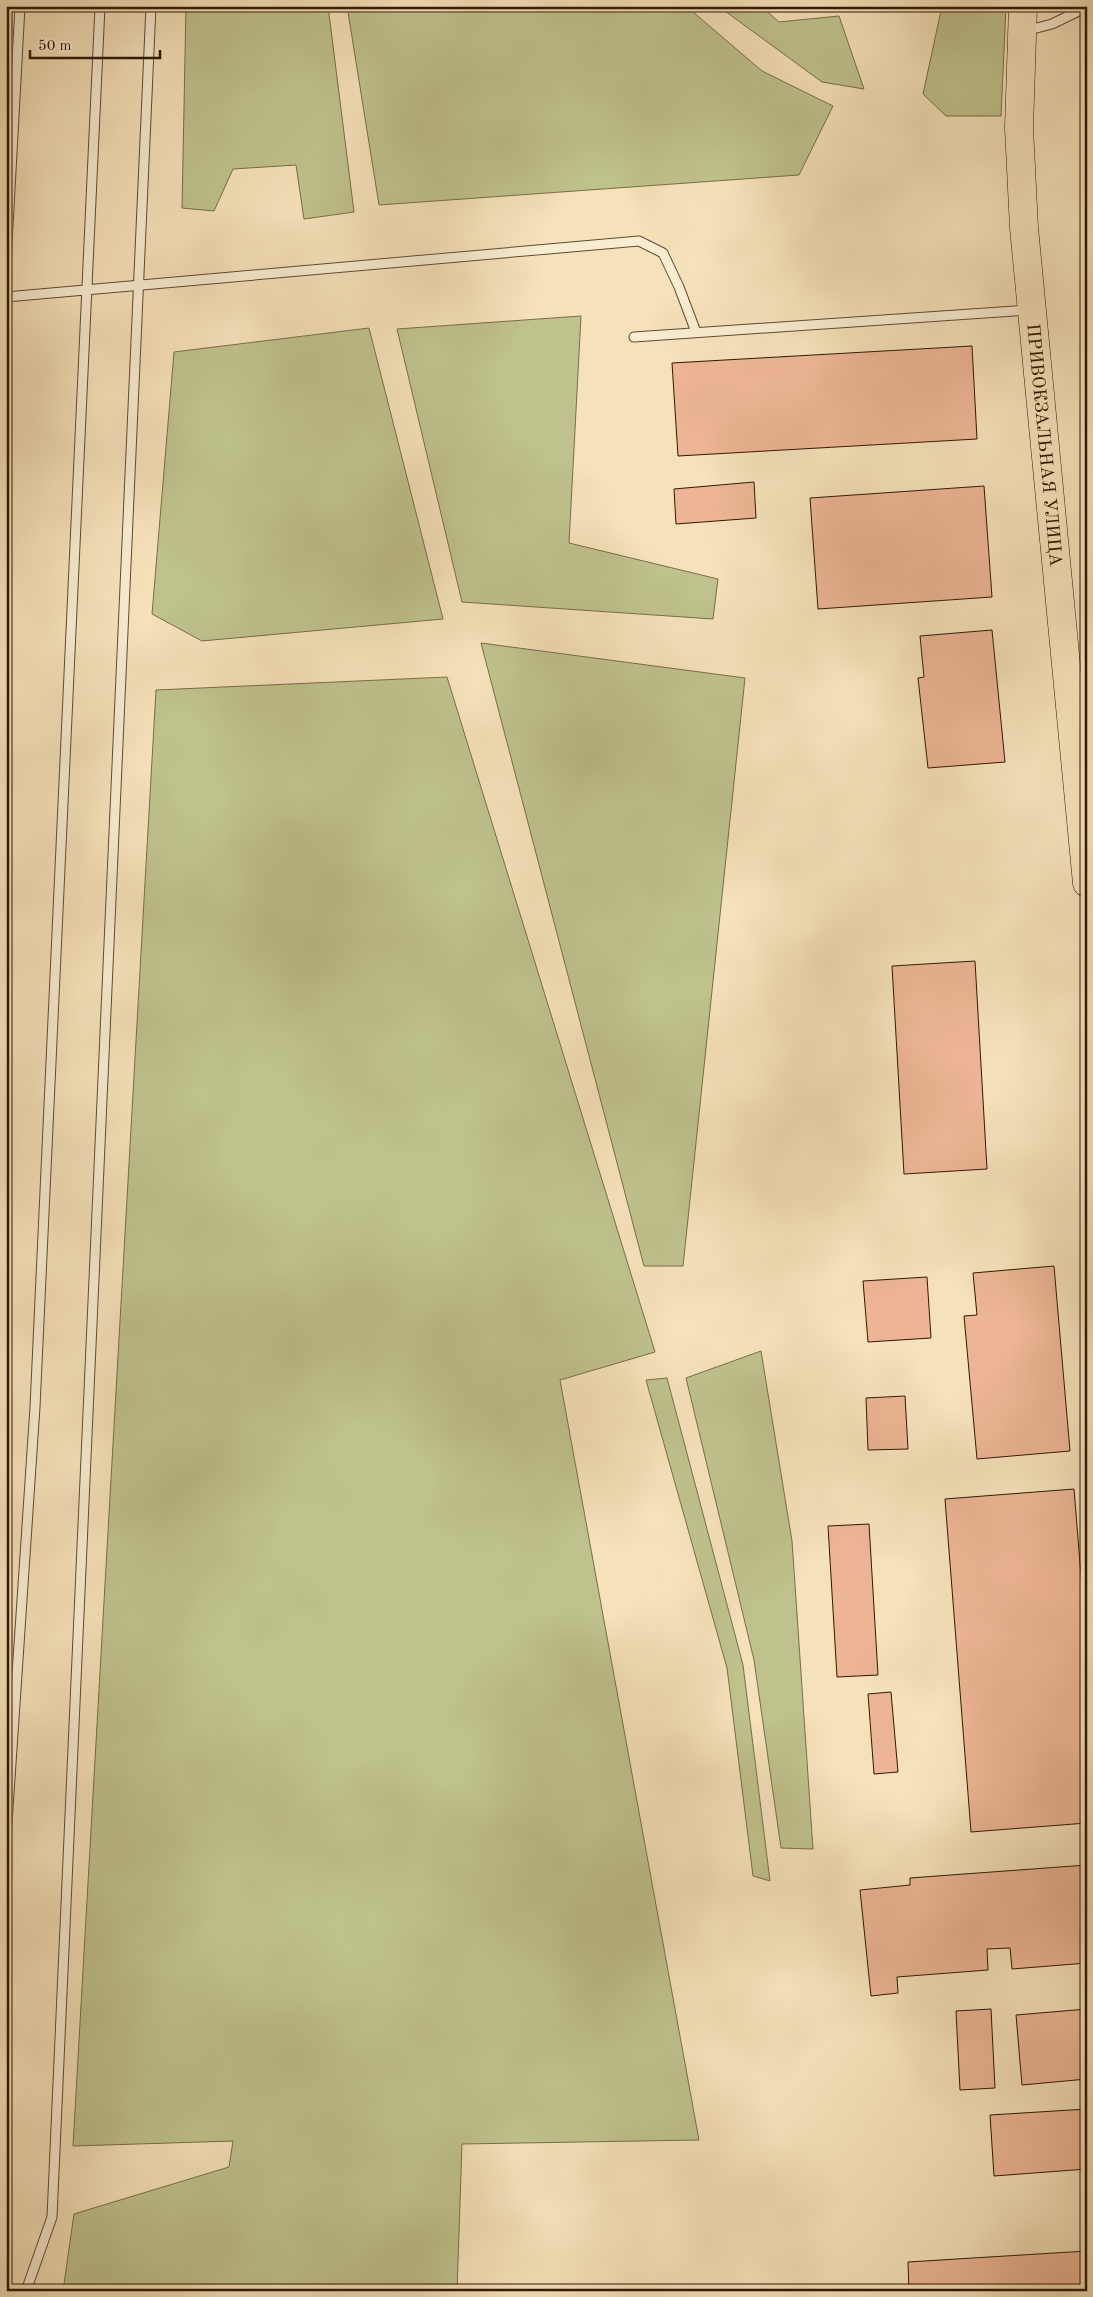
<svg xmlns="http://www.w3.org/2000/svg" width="1093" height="2297" font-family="'Old Standard TT',serif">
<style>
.green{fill:#bfc28d;stroke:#786e47}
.building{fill:#edb595;stroke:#301901}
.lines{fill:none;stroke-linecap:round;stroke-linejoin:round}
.lane-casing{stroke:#614b2f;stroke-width:11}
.primary-casing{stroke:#301901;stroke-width:29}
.lane{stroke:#f8ecd2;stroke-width:9}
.primary{stroke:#f5e1ba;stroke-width:28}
.labels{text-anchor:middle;stroke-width:5;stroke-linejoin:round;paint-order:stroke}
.street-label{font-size:18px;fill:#301901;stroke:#f8ecd2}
</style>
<rect width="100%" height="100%" fill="#f5e1ba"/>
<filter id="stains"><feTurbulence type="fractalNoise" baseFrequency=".004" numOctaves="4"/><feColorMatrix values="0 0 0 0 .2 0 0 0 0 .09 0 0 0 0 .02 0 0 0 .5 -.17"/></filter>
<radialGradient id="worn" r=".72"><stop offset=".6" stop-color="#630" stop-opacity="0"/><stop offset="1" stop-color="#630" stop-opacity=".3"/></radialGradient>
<path class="green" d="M186,6H328L354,212L304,219L296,165L233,169L214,211L182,208Z
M347,6H686L762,71L833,106L799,175L379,205Z
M718,6H761L779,22L839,16L864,89L822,82Z
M942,6H1006L1001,116H946L923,94Z
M581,316L569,543L718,579L713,619L462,602L397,329Z
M369,328L443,619L202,641L152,614L174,352Z
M481,643L745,678L683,1266H644Z
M447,677L655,1352L560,1380L699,2140L462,2144L457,2291H63L74,2214L229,2167L233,2141L73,2146L156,690Z
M761,1351L792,1541L813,1849L781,1848L754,1660L686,1378Z
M667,1378L743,1665L770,1881L753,1876L727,1668L646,1380Z"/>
<path class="building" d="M972,346L977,439L678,456L672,363Z
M754,482L756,518L676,524L674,489Z
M984,486L992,597L818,609L810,498Z
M992,630L1005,762L928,768L918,678L924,677L920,636Z
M975,961L987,1169L904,1174L892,966Z
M1054,1266L1070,1451L977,1459L964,1316L977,1315L973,1273Z
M927,1277L931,1338L868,1342L863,1281Z
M905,1396L908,1449L868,1450L866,1398Z
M1074,1489L1087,1649V1823L971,1832L945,1499Z
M869,1524L878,1675L837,1677L828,1526Z
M891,1692L898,1772L874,1774L868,1694Z
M1087,1865V1963L1012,1969L1010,1948L987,1949L988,1970L897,1977L898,1993L871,1996L860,1890L910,1885V1878Z
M991,2009L995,2088L960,2090L956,2011Z
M1087,2009V2079L1022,2085L1016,2015Z
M1087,2109V2169L994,2176L990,2115Z
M1087,2251V2291H909L908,2262Z"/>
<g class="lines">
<g class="lane-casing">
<path id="lane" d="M1025,31L1052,24L1087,7
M6,263L20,6
M6,297L639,241L663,253L679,287L696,332
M634,337L1028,310
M6,1838L35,1407L100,6
M26,2291L52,2217L151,6"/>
</g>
<g class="primary-casing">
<g id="primary">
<path id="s1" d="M1023,6L1019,128L1024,228L1087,883"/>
</g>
</g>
<use href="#lane" class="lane"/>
<use href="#primary" class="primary"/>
</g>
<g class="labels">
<g class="street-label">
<text dy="6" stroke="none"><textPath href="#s1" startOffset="440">ПРИВОКЗАЛЬНАЯ УЛИЦА</textPath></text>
</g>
</g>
<rect width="1093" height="2297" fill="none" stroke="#f5e1ba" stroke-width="25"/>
<rect x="8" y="8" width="1078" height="2282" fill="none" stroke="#301901" stroke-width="2.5"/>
<rect x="12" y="12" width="1068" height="2272" fill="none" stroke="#301901"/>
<path d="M30 50v8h130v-8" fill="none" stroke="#301901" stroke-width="2.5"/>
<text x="38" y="50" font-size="15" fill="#301901" stroke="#f8ecd2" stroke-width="4" paint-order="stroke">50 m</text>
<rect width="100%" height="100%" filter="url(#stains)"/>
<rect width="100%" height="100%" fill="url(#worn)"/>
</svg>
